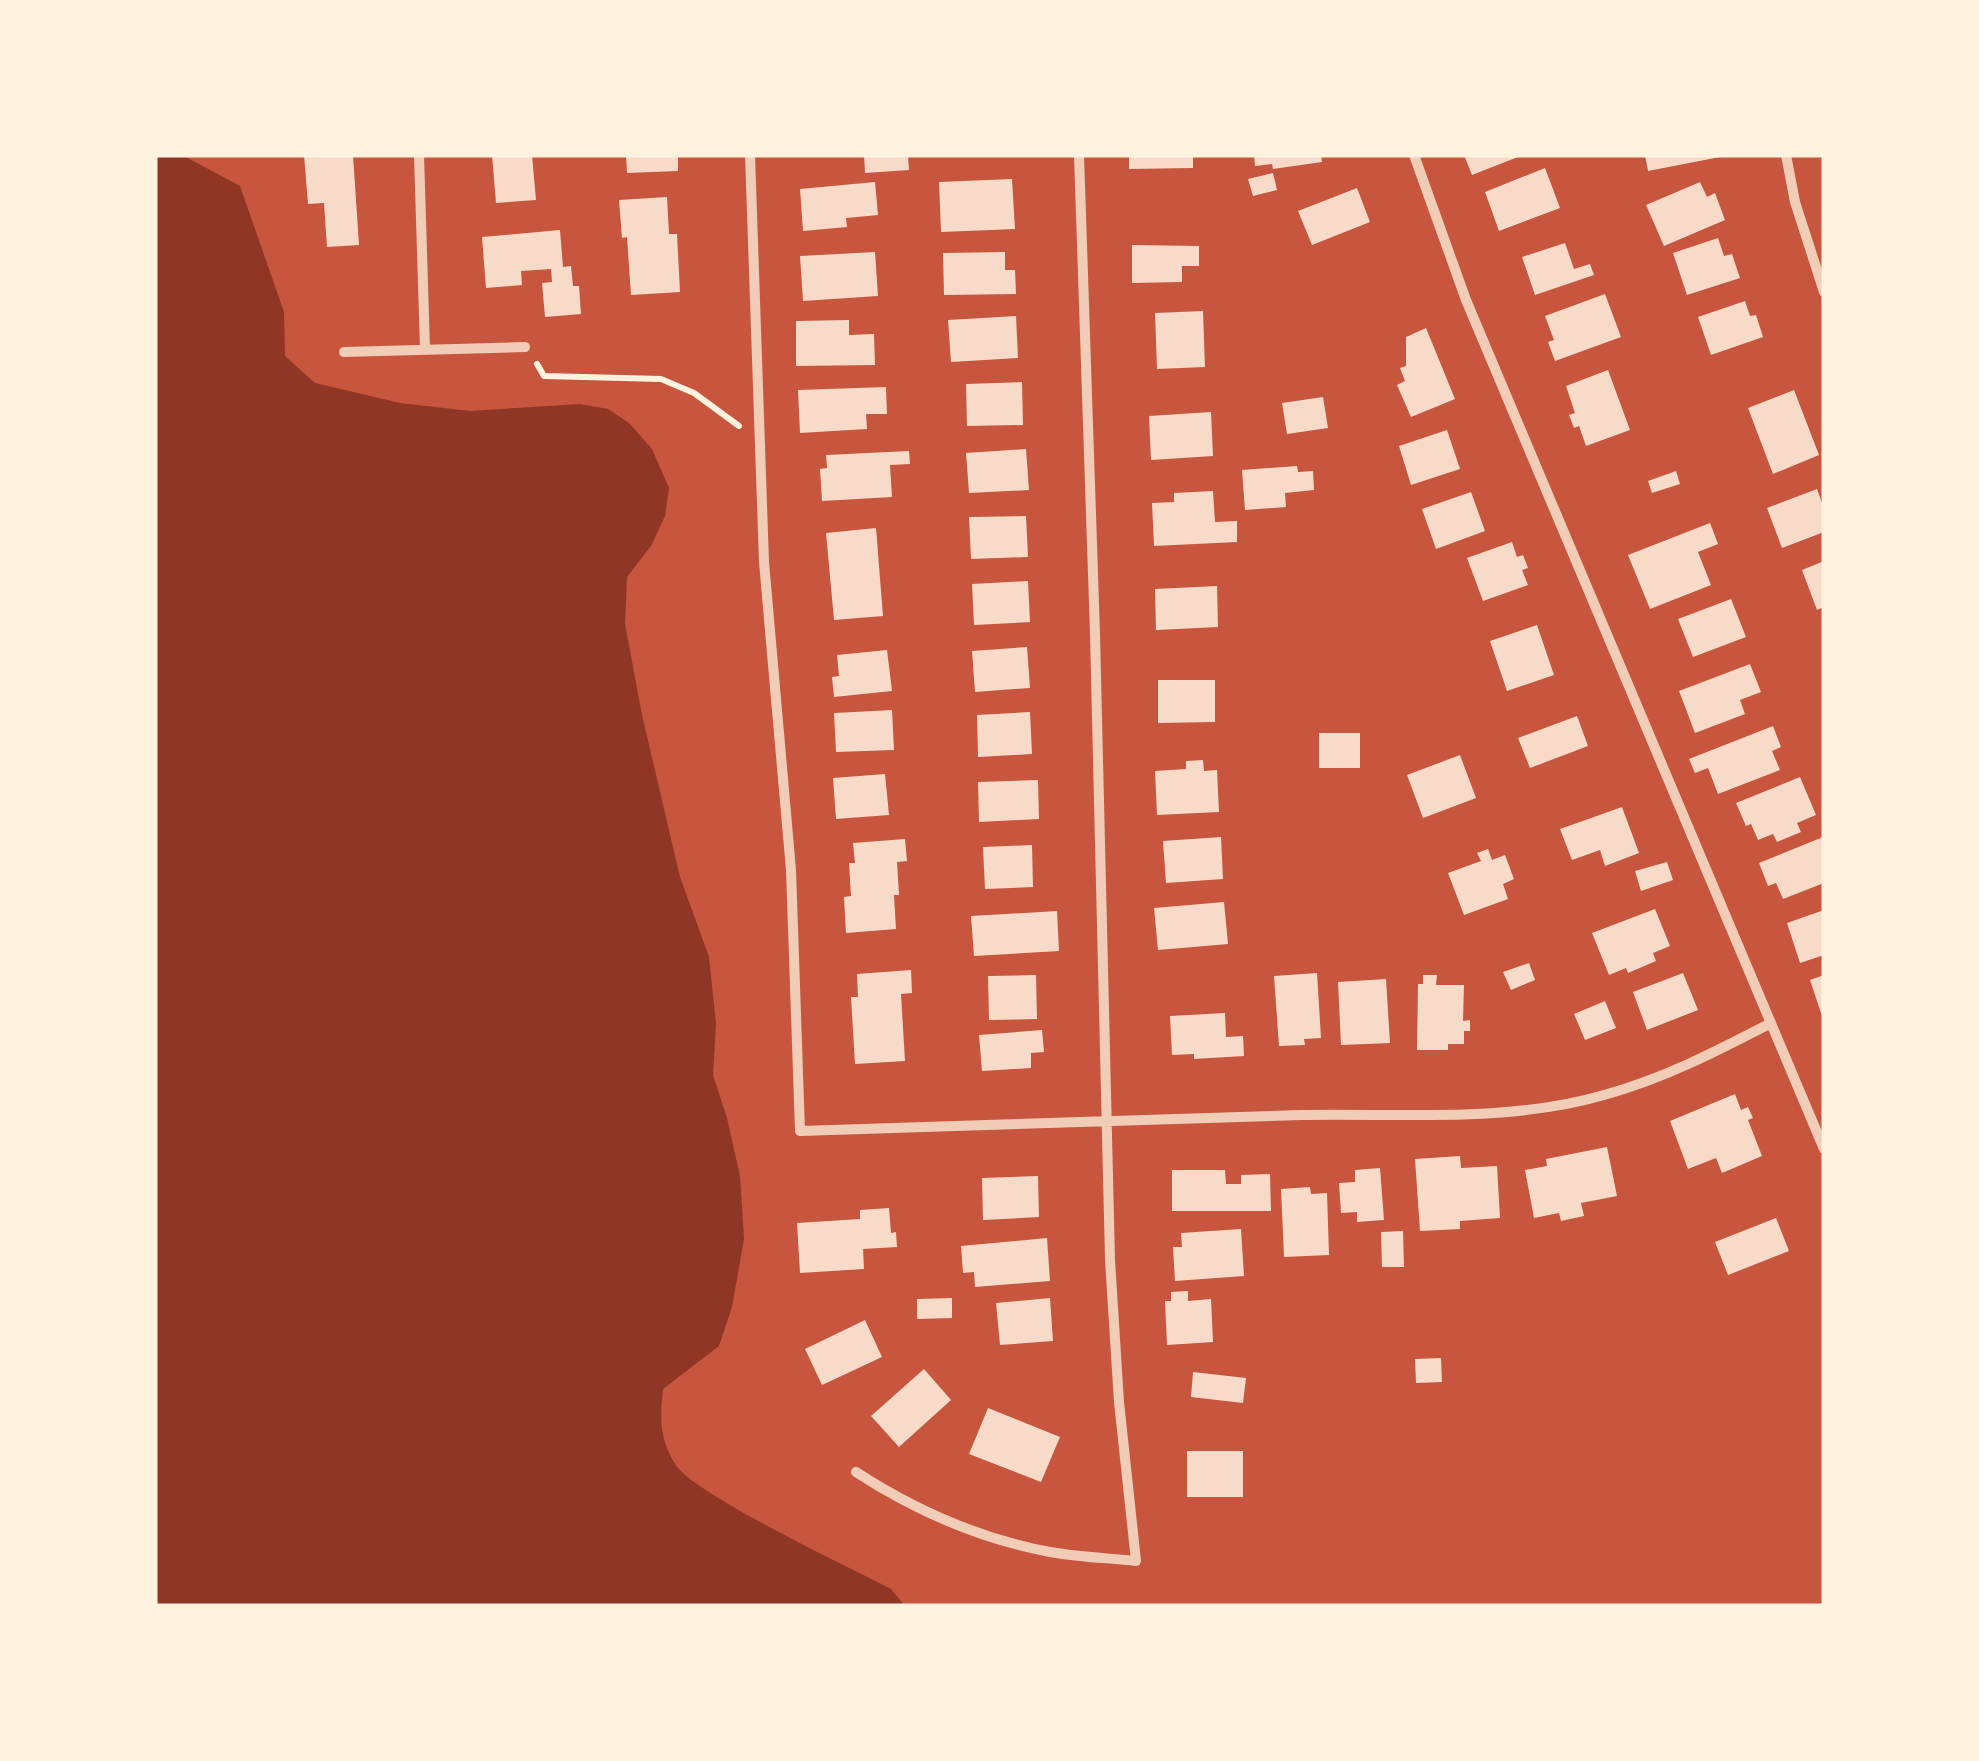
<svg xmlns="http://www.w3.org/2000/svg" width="1979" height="1761" font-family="'Noto Sans',sans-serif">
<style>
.water{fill:#8f3625}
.building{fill:#f7dbc8}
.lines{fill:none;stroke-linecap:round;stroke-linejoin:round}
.path{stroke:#fff3e0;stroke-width:6}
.minor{stroke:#f1ccb7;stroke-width:10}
</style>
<rect width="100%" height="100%" fill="#c8553d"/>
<path class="water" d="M155,155L184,156L240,186L284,312L285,356L315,383L400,403L470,411L580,404L608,409L629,423L652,449L669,488L665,516L651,546L627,577L625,624L642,715L680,877L709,957L716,1024L713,1075L727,1118L740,1176L744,1239L732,1307L719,1346L663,1389C660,1418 659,1438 675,1464C693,1494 851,1568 891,1589L905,1606H155Z"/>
<path class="building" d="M304,155H353L359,245L327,247L324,203L308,204Z
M492,155H532L536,200L496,203Z
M626,155H678V171L627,173Z
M864,155H908L909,170L865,173Z
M1129,155H1193V168L1129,169Z
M1254,155H1321L1322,162L1273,169L1272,164L1255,166Z
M1464,155H1523L1472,175Z
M1645,155H1719L1720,157L1648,171Z
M1545,168L1560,208L1499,231L1485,192Z
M1273,173L1277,190L1253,196L1248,179Z
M1012,179L1015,229L941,232L939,182Z
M875,182L878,215L846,218L847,227L803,231L800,189Z
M1700,182L1707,197L1715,193L1725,220L1664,246L1646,205Z
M1357,188L1370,222L1312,245L1298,211Z
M667,197L669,234H677L680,292L631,295L627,237L622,238L619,200Z
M560,230L563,267L571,266L573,286H579L581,314L545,317L542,283L552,282L551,269L521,271L522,285L486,288L482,237Z
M1718,238L1724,256L1732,254L1740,278L1687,295L1673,253Z
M1565,243L1574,269L1590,264L1594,275L1535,295L1522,257Z
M1132,245L1199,246V266H1182V282L1132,283Z
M875,252L878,296L803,301L800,256Z
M1005,252V270H1015L1016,294L944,295L943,253Z
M1605,294L1621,337L1555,361L1548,342L1554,340L1545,316Z
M1745,301L1750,316L1756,315L1763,337L1711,355L1698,317Z
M1203,311L1205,367L1157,369L1155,313Z
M1016,316L1018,358L951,362L948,320Z
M849,320V335L874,334L875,365L796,366V321Z
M1426,328L1455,399L1411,417L1397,385L1405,381L1400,368L1406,366V337Z
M1608,370L1630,430L1586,446L1579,426L1574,428L1569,415L1575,413L1566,386Z
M1022,382L1023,425L967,426L966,384Z
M886,387L887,414H866L867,429L800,433L798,390Z
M1794,390L1819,455L1773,474L1748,408Z
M1323,397L1328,428L1287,434L1282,403Z
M1211,412L1213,456L1151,460L1149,416Z
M1447,430L1460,469L1411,485L1399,446Z
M1026,449L1029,490L969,493L966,453Z
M909,451L910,464L890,465L892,497L822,501L820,469L827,468L826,455Z
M1297,466L1298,472L1313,471L1314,490L1285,493L1286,507L1245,510L1242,470Z
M1676,471L1680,484L1652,493L1648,481Z
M1817,489L1824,509V532L1782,548L1767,508Z
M1213,491L1215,522L1237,521V542L1154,546L1152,503L1174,502V493Z
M1471,492L1485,531L1436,549L1422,509Z
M1026,516L1028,557L971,559L969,517Z
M1710,523L1718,544L1698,552L1711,585L1650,609L1628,555Z
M876,528L883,616L834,620L826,533Z
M1512,542L1517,557L1523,555L1528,568L1522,570L1528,585L1483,601L1467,558Z
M1824,561V607L1817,610L1802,570Z
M1028,581L1030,622L974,625L972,584Z
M1217,586L1218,627L1156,630L1155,589Z
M1731,599L1746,637L1693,657L1678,619Z
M1537,625L1554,675L1507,691L1490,641Z
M1027,647L1030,688L975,692L972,651Z
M887,650L892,691L834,697L832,677L839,676L837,655Z
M1750,664L1761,692L1740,700L1745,714L1695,733L1679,691Z
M1158,680H1215V722L1158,723Z
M892,710L894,750L836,752L834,713Z
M1030,712L1032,754L978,757L977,715Z
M1577,716L1588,746L1530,768L1518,738Z
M1773,726L1781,747L1772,751L1780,770L1718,794L1708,768L1695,773L1689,759Z
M1319,733H1360V768H1319Z
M1460,755L1476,798L1423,818L1407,775Z
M1203,760L1204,771L1217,770L1219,812L1157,815L1155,771L1186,769V761Z
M885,774L889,815L836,819L833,778Z
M1800,777L1816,815L1797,823L1801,832L1777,842L1773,834L1758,840L1751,824L1746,826L1736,803Z
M1038,780L1039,819L979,822L978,782Z
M1622,807L1639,853L1605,866L1600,850L1572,860L1560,829Z
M1221,837L1223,879L1166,883L1163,841Z
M1823,837L1824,883L1783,899L1776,883L1768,886L1759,863Z
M905,839L907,861L897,862L899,895H894L896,929L846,933L844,897L851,896L849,863H855L853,843Z
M1032,845L1033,887L985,889L983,847Z
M1488,849L1492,860L1505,855L1514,879L1503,884L1508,899L1464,915L1448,873L1481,861L1477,853Z
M1667,862L1673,880L1641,891L1635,871Z
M1224,902L1228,944L1158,950L1154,908Z
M1655,909L1670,946L1653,953L1656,961L1628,973L1626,968L1609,975L1592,933Z
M1824,910V955L1800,963L1787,923Z
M1057,911L1059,951L974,956L971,916Z
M1529,963L1535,980L1511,990L1503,972Z
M911,970L912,993L901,994L905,1061L855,1064L851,997H858L857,974Z
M1317,973L1321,1038L1304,1039L1305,1045L1279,1046L1274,976Z
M1683,973L1698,1010L1647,1030L1633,992Z
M1036,975L1037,1019L989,1020L988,976Z
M1423,975H1437L1436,985H1464L1463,1021L1470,1020V1031H1464V1044H1448V1050H1417L1418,984H1423Z
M1824,975V1019H1823L1810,980Z
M1386,979L1390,1043L1341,1045L1338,982Z
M1605,1001L1616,1028L1585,1040L1574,1014Z
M1225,1013L1226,1037L1243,1036L1244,1056L1194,1059V1054L1172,1055L1170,1016Z
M1042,1030L1044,1052L1031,1053V1068L982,1071L979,1035Z
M1735,1094L1741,1110L1748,1107L1753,1118L1748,1120L1762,1156L1722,1173L1716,1158L1688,1169L1670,1121Z
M1607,1147L1617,1196L1581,1203L1584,1216L1561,1221L1559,1213L1534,1218L1525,1170L1547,1166L1546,1159Z
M1460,1156L1461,1168L1497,1166L1500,1218L1460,1221V1229L1420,1231L1415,1159Z
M1380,1168L1384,1220L1357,1222V1212L1341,1213L1339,1183L1355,1182V1170Z
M1172,1170H1225L1226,1184H1241V1175L1270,1174L1271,1211H1172Z
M1038,1176L1039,1217L983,1220L982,1178Z
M1310,1187L1311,1194L1327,1193L1329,1255L1284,1257L1281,1189Z
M889,1208L891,1233L896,1232L897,1247L863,1249L864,1269L800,1273L797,1223L860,1219V1210Z
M1776,1218L1789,1251L1728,1275L1715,1242Z
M1241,1229L1244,1276L1175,1281L1173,1247H1182L1181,1233Z
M1403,1231L1404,1267H1382L1381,1232Z
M1047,1238L1050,1281L975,1287L974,1272L963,1273L961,1246Z
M1188,1291V1301L1211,1299L1213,1342L1167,1345L1165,1301H1171V1292Z
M952,1298V1318L917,1319V1299Z
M1050,1298L1053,1341L1000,1345L996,1303Z
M865,1320L882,1357L822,1385L805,1349Z
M1441,1358L1442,1382L1416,1383L1415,1359Z
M924,1369L951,1400L899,1447L871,1416Z
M1193,1372L1246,1378L1243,1403L1191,1397Z
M988,1408L1060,1437L1041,1482L969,1454Z
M1187,1451H1243V1497H1187Z"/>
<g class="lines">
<path class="path" d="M537,364L544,376L661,379L694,393L739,426"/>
<path class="minor" d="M419,155L425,349
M750,155L764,562L791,870L800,1131C967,1125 1134,1119 1301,1115C1400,1113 1508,1123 1604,1095C1663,1079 1717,1051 1771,1023
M1414,155L1466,300L1824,1149
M1786,155L1795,202L1824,292
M344,352L525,347
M856,1472C916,1511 980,1539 1050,1552C1078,1557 1108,1558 1136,1561L1119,1402L1110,1260L1095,634L1079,155"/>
</g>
<rect width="1979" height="1761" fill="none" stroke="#fff3e0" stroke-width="315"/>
</svg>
